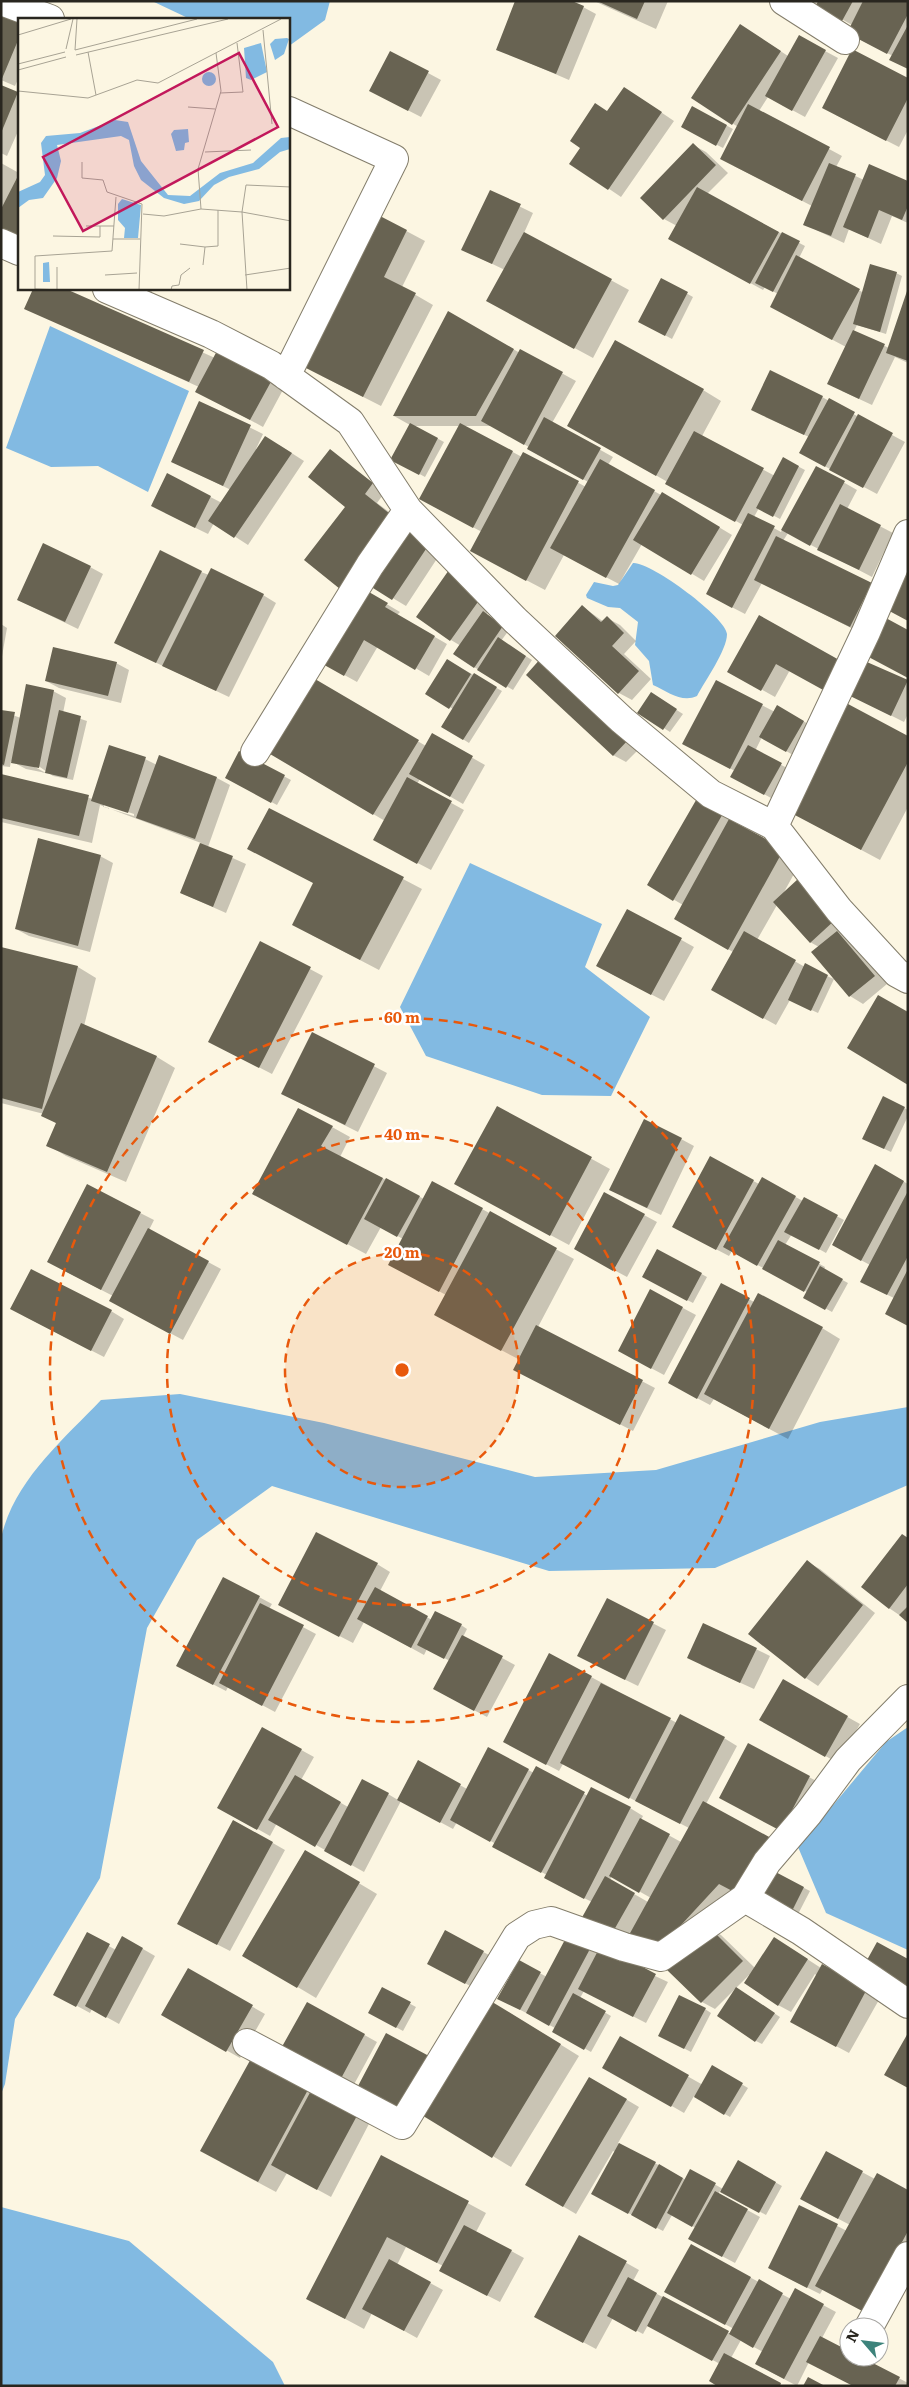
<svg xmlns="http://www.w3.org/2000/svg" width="909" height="2387" font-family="Literata,serif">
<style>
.water{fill:#82bae2}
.shadow{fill:#0003;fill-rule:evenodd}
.building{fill:#686352}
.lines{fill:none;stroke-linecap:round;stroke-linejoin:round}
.street-casing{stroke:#837d6b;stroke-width:30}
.street{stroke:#fff;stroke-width:28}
.ring{fill:none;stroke:#e8590c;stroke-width:2.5;stroke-dasharray:9 6}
.inset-road{fill:none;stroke:#a8a394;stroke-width:1}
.view{fill:#c2185b;fill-opacity:0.15;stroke:#c2185b;stroke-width:2.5}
.inset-edge{fill:none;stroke:#29261f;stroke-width:2.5}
.centre{fill:#e8590c;stroke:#fff;stroke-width:2.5}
.ring-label{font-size:15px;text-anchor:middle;font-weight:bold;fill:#e8590c;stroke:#fff;stroke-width:5;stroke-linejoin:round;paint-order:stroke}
</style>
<rect width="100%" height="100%" fill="#fcf6e2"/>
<path class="water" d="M152,1H330L325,20L289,46V19H190Z
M50,326L189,391L148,492L98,466L51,467L6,448Z
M633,563C650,561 727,618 727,634C727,650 705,681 697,696C682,703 668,692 653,685L649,661L635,645L638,622L620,608L608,607L587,598L586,595L594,582L613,586L618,585Z
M470,863L602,924L585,967L650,1017L611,1096L542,1095L426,1056L400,1007Z
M180,1394L324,1423L535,1477L656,1470L820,1422L908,1407V1485L715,1568L549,1571L272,1486L197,1540L147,1628L100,1878L15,2019L5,2084L1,2094V1538C14,1481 62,1441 101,1400Z
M908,1727V1950L826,1913L798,1847L886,1742Z
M1,2207L129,2241L273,2362L285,2386H1Z"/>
<path class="shadow" d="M594,1H668L656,29Z
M803,1H908V68L893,56L861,40L852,25L822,8Z
M583,7L596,14L569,80L497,49Z
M19,20V77L15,86L1,80Z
M753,33L788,56L799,37L838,58L805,117L768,97L759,111L842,156L836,167L864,180L908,182V223L892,216L881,244L849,229L844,243L818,231L805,224L812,206L734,166L738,127L693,97Z
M391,53L441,80L421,117L384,98Z
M908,79V130L899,147L836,115Z
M1,86L19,94V129L7,156L1,153Z
M637,96L674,121L621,197L571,163L608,112Z
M692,107L733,129L723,148L682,127Z
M693,145L706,152L728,173L707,194L805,246L799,258L864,293L896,273L902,276L886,334L857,325L854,331L889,348L908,294V363L895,357L872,405L842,391L846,347L784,314L778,294L765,287L763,290L683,246L677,226L664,219Z
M1,163L19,173V242L1,233Z
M490,192L533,213L524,233L629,290L593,358L506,311L505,270L463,250Z
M380,217L425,241L402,287L433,305L381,406L322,376Z
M661,279L693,297L672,339L640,322Z
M35,289H63L215,358L285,386L263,427L210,398L199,387L26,308Z
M127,289H153L148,299Z
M448,313L520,353L521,351L576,381L552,423L613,457L608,465L661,495L662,493L732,535L704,581L642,544L619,584L564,555L545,590L490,561L482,532L433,506L460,426H414L444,442L425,477L392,459L410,425L394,416ZM464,426H493L588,482L586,487L524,453L522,457Z
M703,390L721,401L702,436L775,476L784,459L805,470L780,519L759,508L754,517L781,532L817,467L857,490L847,509L893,533L872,577L788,533L783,541L884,591L863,634L762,583L745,614L720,601L743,525L587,436Z
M822,397L905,442L877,494L813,460L809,437L765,417Z
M200,403L263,434L256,449L279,445L304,461L248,545L214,523L208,534L165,513L168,475L222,503L231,490L173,462Z
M330,451L385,492L377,503L442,551L406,606L366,582Z
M90,567L103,574L78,629L18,600Z
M451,569L497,600L486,615L509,630L501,641L532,660L513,690L474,667L461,646L451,640Z
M201,572L263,595L276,603L229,697L129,650Z
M363,590L400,612L397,615L447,644L429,676L378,646L357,682L321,662Z
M583,607L604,622L607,618L620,625L636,641L624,654L651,679L632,700L619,693L557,636Z
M760,616L790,670L775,697L729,671Z
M1,624L7,628L1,662Z
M447,660L502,691L469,743L442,726L453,709L427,694Z
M861,660L908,682V714L904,722L846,693Z
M116,663L129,670L121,703L59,688L46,681Z
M555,666L641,747L626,762L613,755Z
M315,681L426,746L432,735L485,765L463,804L420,779L417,784L464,810L431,870L387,847L385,821L272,754Z
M716,681L775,712L778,707L810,725L793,755L762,737L755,751L787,768L771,798L732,776L735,771L697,751Z
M53,691L66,698L63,713L87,721L73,780L53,776L34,763L33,766L46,773L26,769L11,761L10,767L1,766V711L21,718Z
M651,694L683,714L670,732L639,712Z
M908,737V807L880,860L811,823Z
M240,753L291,780L277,805L226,778Z
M160,757L217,778L230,785L208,847L246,864L226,913L181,893L201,843L100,805L92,843L1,822V776L93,799L145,759L157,765ZM104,804L134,814V816L104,807Z
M699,796L737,818L734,823L801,861L783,894L847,928L841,934L850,939L887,984L863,1004L850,996L813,952L819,947L810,942L777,905L757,940L805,967L834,979L818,1013L790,1000L776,1025L712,989L733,952L676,919L683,905L649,885Z
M100,856L113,863L90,952L29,936L16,929Z
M403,879L422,889L379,970L312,935L314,884Z
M628,910L694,947L664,1001L610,973Z
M261,943L323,976L272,1074L223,1049Z
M1,948L78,967L96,978L84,1026L157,1057L175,1068L126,1182L66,1156L48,1145L57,1124L44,1114L1,1103Z
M312,1034L387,1073L358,1132L296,1101Z
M883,1097L908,1110V1116L891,1152L870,1142Z
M497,1107L610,1169L569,1245L474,1194Z
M332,1127L350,1137L340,1157L424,1199L482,1209L574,1259L538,1327L655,1388L633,1431L528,1377L520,1360L454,1325L446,1295L403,1272V1239L381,1227L366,1254L272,1204Z
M681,1139L694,1146L661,1215L623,1197Z
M710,1158L759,1184L762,1179L803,1201L804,1199L844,1220L826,1253L792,1234L785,1245L825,1267L824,1270L848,1283L832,1312L805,1297L807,1292L732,1251L729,1256L687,1234Z
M875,1166L908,1184V1325L894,1298L875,1289L870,1265L833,1245Z
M87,1186L154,1220L149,1230L221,1269L183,1340L123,1308L113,1296L61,1269Z
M644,1215L657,1222L627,1277L575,1249Z
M657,1250L707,1277L693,1303L643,1277Z
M721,1284L754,1302L822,1328L840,1339L788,1439L714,1399L710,1405L682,1390Z
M651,1291L696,1315L664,1375L632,1358Z
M111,1311L124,1319L104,1357L24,1316Z
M908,1539V1621L889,1608Z
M807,1562L820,1569L875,1613L818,1686L806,1678Z
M377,1564L390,1572L380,1591L432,1620L461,1625L467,1629L463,1637L515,1665L487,1717L447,1696L450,1661L427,1649L424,1655L364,1622L353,1643L293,1612Z
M259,1597L272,1604L269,1609L316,1634L275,1712L228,1687L226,1691L191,1673Z
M607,1600L666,1630L638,1686L591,1663Z
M704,1624L770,1656L754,1689L701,1665Z
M550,1655L677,1723L724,1738L737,1746L706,1804L775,1873L810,1891L796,1918L761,1899L707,1927L721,1935L755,1968L787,1946L821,1968L880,1998L849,2053L804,2029L817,1976L815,1974L791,2012L778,2005L749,1975L736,1988L780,2017L762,2044L756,2041L735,1989L715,2009L702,2002L649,1945L629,1934L623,1944L592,1902L558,1885L547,1875L507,1854L496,1844L457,1822L453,1829L401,1801L364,1872L277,1823L270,1836L219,1807L263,1729L314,1757L301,1780L348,1807L388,1794L398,1800L418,1762L467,1789L489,1749L534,1773L537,1768L588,1796L630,1808L643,1816L641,1820L681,1842L689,1828L563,1764L559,1771L517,1749ZM612,1876L651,1898L648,1902L610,1880Z
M783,1681L860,1724L838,1763L761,1720Z
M749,1745L822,1784L795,1838Z
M234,1821L285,1850L230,1951L191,1931Z
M305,1851L377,1894L316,1998L244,1955Z
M445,1932L489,1955L472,1987L429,1963Z
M87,1934L116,1950L143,1949L155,1956L119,2024L92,2009L90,2013L68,2001Z
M569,1936L668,1982L646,2023L584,1991L580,1998L611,2016L591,2052L554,2031L555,2028L505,2002L519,1962L547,1977Z
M189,1970L265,2014L240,2058L163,2014Z
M383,1989L416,2007L403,2031L370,2013Z
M307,2003L377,2042L351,2090L293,2059Z
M705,2009L711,2013L691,2052L666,2039Z
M508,2012L579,2056L511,2167L422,2113Z
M620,2038L703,2085L713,2067L748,2088L730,2117L694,2096L684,2113L604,2067Z
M253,2056L371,2120L331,2197L287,2173L276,2192L220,2162Z
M590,2078L639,2107L618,2143L686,2180L691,2171L723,2189L738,2162L782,2186L766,2215L721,2190L718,2194L760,2217L735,2263L703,2246L696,2228L672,2215L663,2231L605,2201L615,2152L613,2151L576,2214L527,2185Z
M826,2153L875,2179L908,2191V2275L823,2289L820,2294L782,2275L800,2207L847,2231L850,2225L814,2206Z
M382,2157L486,2213L476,2232L524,2258L500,2302L453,2278L443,2266L406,2247L397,2265L443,2290L417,2338L372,2313L364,2329L308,2299Z
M580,2237L639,2270L633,2281L731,2334L734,2329L678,2299L691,2246L791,2299L823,2305L836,2312L822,2338L849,2352V2357H859L908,2383V2386H854L809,2362L797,2386L769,2371L763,2352L741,2340L731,2358L783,2386H719L720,2364L648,2325L643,2334L613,2318L596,2349L549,2324Z"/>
<path class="building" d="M515,1H572L584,6L556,74L496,50Z
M597,1H645L637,19Z
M818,1H853L842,21L816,6Z
M863,1H908V14L887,54L847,33Z
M1,11L19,18V38L1,81Z
M740,24L781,51L732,125L691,98Z
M908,25V69L889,60Z
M799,35L826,50L792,111L765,96Z
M852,49L908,78V98L886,141L822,108Z
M390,51L429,71L408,111L369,91Z
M1,85L18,92L1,133Z
M624,87L662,112L608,190L569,164L580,148L570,141L595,103L607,111Z
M748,104L830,147L802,201L720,159Z
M692,106L727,125L716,146L681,127Z
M693,143L716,165L663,220L640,198Z
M829,163L856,174L831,236L803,225Z
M869,164L908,181V206L902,220L879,210L868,238L843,227Z
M19,174V243L1,234V209Z
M697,187L779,232L750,284L668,239Z
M490,190L521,204L492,264L461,250Z
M380,216L407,230L384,277L416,293L363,397L302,366Z
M524,232L612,279L574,349L486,301Z
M782,232L800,241L773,292L755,283Z
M796,255L860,289L832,340L770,307Z
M870,264L897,272L880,332L853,324Z
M661,278L688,292L665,336L638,322Z
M33,289H66L204,350L189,382L24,309Z
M907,291H908V361L886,353Z
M448,311L514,349L476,416H393Z
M853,330L885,344L859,399L827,384Z
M615,340L704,389L656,476L567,426Z
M218,349L273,378L250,420L195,392Z
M520,349L563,372L524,445L481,421Z
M770,370L823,396L804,435L751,410Z
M829,398L855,412L825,467L799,453Z
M199,401L251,425L223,486L171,462Z
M858,414L893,433L863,488L829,470Z
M544,417L601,448L583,480L527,449Z
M410,423L438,438L419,475L390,460Z
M460,423L513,451L473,528L419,499Z
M694,431L764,468L735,522L665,484Z
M265,436L292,453L234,538L208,521Z
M330,449L373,483L365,494L395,518L340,589L304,560L345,507L308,477Z
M523,452L579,481L526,581L470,551Z
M783,457L799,466L773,517L756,508Z
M600,459L655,490L606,578L550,548Z
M816,466L845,481L810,546L781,530Z
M167,473L211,496L195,528L151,506Z
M662,492L720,527L691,575L633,540Z
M840,504L881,525L859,570L817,550Z
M748,513L775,526L732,608L706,594Z
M402,525L430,543L392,600L365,583Z
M776,536L872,583L850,627L754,580Z
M43,543L91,566L65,622L17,600Z
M160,550L202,571L156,663L114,643Z
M451,567L485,592L450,641L416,617Z
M211,568L264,594L216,691L162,666Z
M899,571L908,576V621L880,606Z
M362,588L388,603L385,607L435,636L415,670L364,640L344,676L319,662Z
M582,605L601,622L607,616L624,633L612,646L639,671L618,694L555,636Z
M483,611L503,626L474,668L453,654Z
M759,615L841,661L825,691L776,664L761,691L727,672Z
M884,617L908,630V678L863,654Z
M498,637L526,656L506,688L477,670Z
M53,647L117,662L108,696L45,681Z
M542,657L629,739L613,756L526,675Z
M447,659L471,674L449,709L425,694Z
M860,659L908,680L891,716L844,693Z
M474,673L497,687L463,740L441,727Z
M315,679L419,740L373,815L270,754Z
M716,680L763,704L730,769L682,744Z
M26,684L54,690L39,768L11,763Z
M651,692L677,709L663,730L637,713Z
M848,704L908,736V762L861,850L791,813Z
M777,705L804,721L786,752L759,737Z
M1,710L15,712L4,765L1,764Z
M59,710L81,716L67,778L45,773Z
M432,733L473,756L450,797L409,774Z
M109,745L146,757L128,813L91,801Z
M748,745L782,763L764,795L730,777Z
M239,751L285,775L271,803L225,778Z
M159,755L217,777L195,839L136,818Z
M1,774L89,795L79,836L1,818Z
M407,777L452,801L417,864L373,840Z
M699,795L725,810L673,901L647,885Z
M269,808L404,877L360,960L292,925L313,883L247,849Z
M729,819L784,849L728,950L674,919Z
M38,838L101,855L78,946L15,929Z
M200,843L233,856L213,907L180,893Z
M798,879L835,920L810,943L773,902Z
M627,909L682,938L651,995L596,966Z
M744,931L796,960L763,1019L711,990Z
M837,931L875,976L849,997L811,952Z
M260,941L311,967L259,1068L208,1042Z
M1,947L78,966L42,1109L1,1098Z
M805,963L828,975L811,1011L788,1000Z
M878,995L908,1012V1085L847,1048Z
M81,1023L157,1056L107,1172L46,1146L56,1123L41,1116Z
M312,1032L375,1064L345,1125L281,1094Z
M883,1096L905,1107L884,1149L862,1139Z
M497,1106L592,1157L550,1236L454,1184Z
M298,1108L333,1126L321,1146L383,1178L347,1245L252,1194Z
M644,1119L682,1138L647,1208L609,1190Z
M710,1156L754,1180L716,1250L672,1227Z
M875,1164L904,1181L861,1261L832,1245Z
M762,1177L796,1196L757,1266L723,1247Z
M386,1178L420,1196L397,1237L364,1219Z
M432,1181L483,1208L439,1292L388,1265Z
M87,1184L141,1212L101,1290L47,1262Z
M908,1191V1256L887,1295L860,1282Z
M604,1192L645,1214L613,1271L574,1249Z
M804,1197L838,1215L819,1250L784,1232Z
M490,1211L557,1248L501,1351L434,1315Z
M148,1228L209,1261L170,1334L109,1301Z
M778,1240L820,1262L804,1292L762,1269Z
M657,1249L702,1273L687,1301L642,1277Z
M820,1266L843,1279L825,1310L803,1298Z
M31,1269L112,1310L91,1351L10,1309Z
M908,1269V1326L885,1314Z
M721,1283L750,1298L697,1399L668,1383Z
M650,1289L683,1307L651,1369L618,1351Z
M758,1293L823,1327L769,1429L704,1394Z
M536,1325L643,1380L620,1425L513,1370Z
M316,1532L378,1563L339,1637L278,1605Z
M902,1534L908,1538V1584L889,1609L861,1587Z
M807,1560L863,1605L805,1679L748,1634Z
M223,1577L260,1596L213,1685L176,1666Z
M375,1587L428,1616L411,1648L357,1619Z
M607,1598L654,1622L625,1680L577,1656Z
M260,1603L304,1625L262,1706L219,1683Z
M908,1606V1623L899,1615Z
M435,1611L462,1624L444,1659L417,1645Z
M703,1623L757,1648L740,1683L687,1658Z
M462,1635L503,1656L474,1711L433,1689Z
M549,1653L592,1676L546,1765L503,1742Z
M783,1679L848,1716L825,1757L759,1720Z
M601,1683L671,1718L629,1799L560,1763Z
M680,1714L725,1737L680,1824L635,1801Z
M262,1727L302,1749L257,1830L217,1808Z
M748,1743L810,1776L781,1831L719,1798Z
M488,1747L529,1769L490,1842L450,1820Z
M418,1760L461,1784L440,1823L397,1800Z
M536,1766L585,1792L541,1873L492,1847Z
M295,1775L341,1802L315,1847L268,1820Z
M362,1779L389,1793L351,1866L324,1851Z
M591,1787L631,1807L584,1899L544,1878Z
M703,1801L771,1838L740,1895L719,1884L658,1950L629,1935Z
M640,1818L670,1834L639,1893L609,1876Z
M233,1820L273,1842L217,1945L177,1924Z
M305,1850L360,1882L297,1988L242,1956Z
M768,1868L804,1887L790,1915L753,1896Z
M605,1876L635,1893L610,1937L580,1921Z
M708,1926L743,1961L701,2003L666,1969Z
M445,1930L484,1951L465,1984L427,1964Z
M87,1932L110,1944L76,2007L53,1995Z
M568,1934L591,1947L549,2026L526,2013Z
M122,1936L143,1948L106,2018L85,2006Z
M774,1937L808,1959L778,2006L744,1983Z
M877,1942L908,1959V1995L862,1969Z
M601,1945L656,1974L633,2017L578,1989Z
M519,1960L541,1972L520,2010L497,1999Z
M822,1964L867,1989L836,2047L790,2022Z
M188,1968L253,2005L226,2052L161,2015Z
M382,1987L411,2002L396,2028L368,2013Z
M736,1987L775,2013L755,2042L717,2016Z
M573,1993L606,2011L584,2050L552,2032Z
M679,1995L706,2008L684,2049L658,2036Z
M489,2000L561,2044L492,2158L420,2114Z
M307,2002L365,2034L338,2084L279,2052Z
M386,2033L429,2056L401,2109L358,2086Z
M908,2033V2088L884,2075Z
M620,2036L689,2075L671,2107L602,2068Z
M253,2055L310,2086L258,2182L200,2151Z
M712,2065L743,2083L724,2115L694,2097Z
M589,2077L627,2099L563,2207L525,2185Z
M313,2087L359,2112L317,2190L271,2165Z
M619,2143L656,2162L628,2214L591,2194Z
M826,2151L863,2171L838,2219L800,2199Z
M381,2155L469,2201L437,2263L387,2237L345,2319L306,2299Z
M738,2160L776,2182L759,2213L720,2192Z
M659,2164L683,2178L656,2229L631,2215Z
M690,2169L716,2183L692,2227L667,2213Z
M877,2173L908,2190V2231L864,2312L815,2286Z
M715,2191L748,2209L722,2257L688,2239Z
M799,2205L838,2224L807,2288L768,2268Z
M464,2225L512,2250L487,2296L439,2271Z
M579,2235L627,2261L583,2343L534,2317Z
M691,2244L751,2277L725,2325L664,2292Z
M389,2259L431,2282L404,2331L362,2309Z
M628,2277L657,2293L636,2332L607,2316Z
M759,2279L783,2293L753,2348L729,2334Z
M795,2288L824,2304L784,2379L755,2364Z
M663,2296L729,2331L712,2361L647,2326Z
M820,2336L849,2351V2357H861L900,2377L895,2386H853L806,2362Z
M724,2353L781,2383L780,2386H717L709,2381Z
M808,2377L825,2386H803Z"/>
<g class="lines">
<g class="street-casing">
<path id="street" d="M1,1L50,19
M784,1L845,40
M1,243L19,251
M107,289L211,334L271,365L350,422L408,510L515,620L622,720L711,794L774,826L839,910L897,973L908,979
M286,376L394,159L289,111
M255,752L370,565L408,510
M774,826L866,632L908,534
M745,1898L801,1931L908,2004
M247,2043L402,2125L517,1936L534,1925L551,1921L624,1947L661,1957L745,1898L767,1862L808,1814L848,1760L908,1699
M869,2327L908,2256"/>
</g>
<use href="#street" class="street"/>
</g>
<circle cx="402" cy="1370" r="117" fill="#e8590c" fill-opacity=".12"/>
<g class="ring">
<circle cx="402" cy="1370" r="117"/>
<circle cx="402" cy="1370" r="235"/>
<circle cx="402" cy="1370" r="352"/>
</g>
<g transform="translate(18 18)">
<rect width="272" height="272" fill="#fcf6e2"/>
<path d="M269,20L271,21L266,36L257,42L252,26L257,21ZM243,25L249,54L233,62L228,60L226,30ZM184 61a7 7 0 1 1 14 0a7 7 0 1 1-14 0ZM97,102L110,104L123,143L150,177L172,178L202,155L235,145L263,120L272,119V131L262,134L241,151L211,159L196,167L181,183L166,186L146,180L123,162L116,148L111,122L103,118L39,127L43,143L39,160L25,180L11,182L0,190V174L22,164L27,157L23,125L28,118L62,115ZM170,111L171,124L167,125L166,132L158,133L153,116L156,112ZM104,181L123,187L120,220H106L107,210L100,202V186ZM31,244L32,264H25V245Z" fill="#82bae2"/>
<path class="inset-road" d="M245,12L254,106M0,17L53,1M48,31L55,1M57,32L59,1M57,32L179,1M70,34L78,77M58,37L210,1M0,46L47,34M0,52L48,39M0,73L70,80L119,62L140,65L263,1M202,75L225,74L219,25M170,89L197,91M187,134L233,132M64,144V160L85,162L89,174L124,186L121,272M183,191L180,151L203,73L198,35M125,196L146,198L183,191L224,194L273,203M68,208H96M35,218L82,219V208M95,221H122M162,226L187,229M185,247L187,229L200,228V192M39,249V271M87,257L119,255M227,257L273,250M17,271L46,272M17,272V238L94,233L98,179M153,272L154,268L161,267L163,257L172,250M229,272L224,194L228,167L273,169"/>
<path class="view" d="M221,35L260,109L65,213L25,139Z"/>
<rect width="272" height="272" class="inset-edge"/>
</g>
<circle cx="402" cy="1370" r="8" class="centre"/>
<g class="ring-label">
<text x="402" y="1023">60 m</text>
<text x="402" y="1140">40 m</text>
<text x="402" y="1258">20 m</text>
</g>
<rect width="909" height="2387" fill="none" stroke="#29261f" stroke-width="5"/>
<g transform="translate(864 2342) rotate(298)"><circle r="24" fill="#ffffff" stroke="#a9a8a5"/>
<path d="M0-4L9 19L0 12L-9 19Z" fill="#3d837b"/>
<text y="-8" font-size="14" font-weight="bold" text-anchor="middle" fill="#29261f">N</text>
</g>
</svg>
